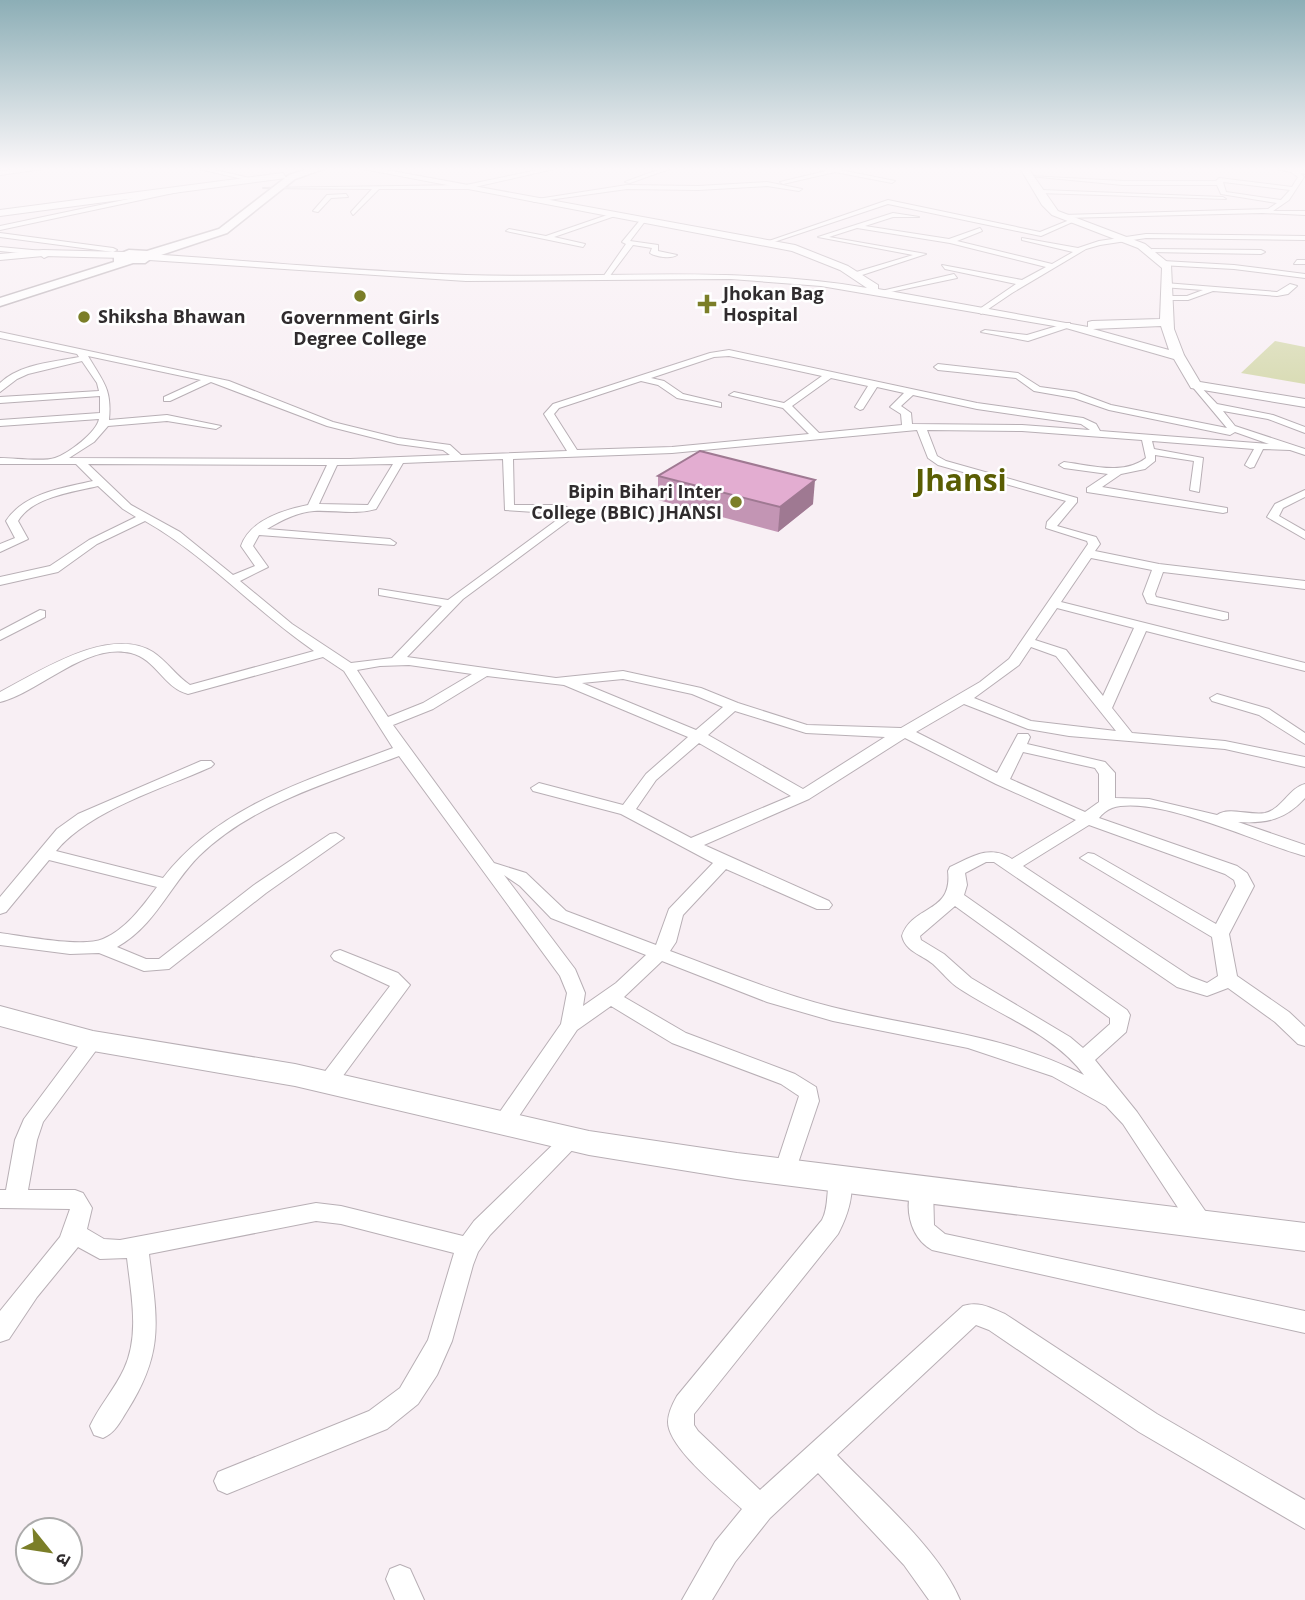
<svg xmlns="http://www.w3.org/2000/svg" width="1305" height="1600" font-family="'Open Sans','Noto Sans Devanagari',sans-serif">
<style>
.green{fill:#d8dbb3}
.lines{fill:none;stroke-linecap:round;stroke-linejoin:round}
.street-casing{stroke:#b8afb5;stroke-width:2}
.secondary-casing{stroke:#b8afb5;stroke-width:2}
.primary-casing{stroke:#b8afb5;stroke-width:3}
.street{fill:#fff;fill-rule:evenodd}
.secondary{fill:#fff;fill-rule:evenodd}
.primary{fill:#fff;fill-rule:evenodd}
.wall{fill:#c395b4}
.shaded-wall{fill:#9f7992}
.building{fill:#e3add1;stroke:#9f7992;stroke-width:2}
.poi-dot{fill:#7b7e28;stroke:#fff;stroke-width:2.5}
.labels{text-anchor:middle;stroke-width:5;stroke-linejoin:round;paint-order:stroke}
.far-poi-label{font-size:18px;font-weight:bold;fill:#302c2e;stroke:#fff;text-anchor:start}
.far-town-label{font-size:30px;font-weight:bold;fill:#5a5d03;stroke:#fff}
</style>
<rect width="100%" height="100%" fill="#f8eff4"/>
<path class="green" d="M1275,341L1305,347V384L1241,373Z"/>
<g class="lines">
<g class="street-casing">
<path id="street" d="M31,168H50L0,175V171Z
M195,168H206L254,179L251,181Z
M547,168H558L466,189H379L353,215L351,212L372,189L263,188L466,185Z
M663,168H672L630,183L625,182Z
M818,168H830L895,181L892,183L835,172L783,184L780,182L826,171Z
M1272,168L1305,170V174L1300,173L1304,177L1289,200L1273,211H1305V215L1262,213L1065,218L1063,215L1268,209L1277,203L1221,194L1217,185H1123L1029,176L1123,181H1216L1219,178L1292,187L1298,177L1291,172ZM1223,182L1290,190L1281,200L1226,192Z
M767,182L802,189L799,191L767,186L698,190L627,189L534,202L531,200L627,185L698,186Z
M176,189L178,192L0,230V226Z
M1041,190L1223,197L1226,199L1039,193Z
M346,194L348,197L331,198L318,212L313,211L327,195Z
M888,200L1040,232L1072,219L1077,220L1041,236L888,204L768,244L763,243Z
M613,213L615,216L554,237L585,244L583,247L506,231L509,229L546,236Z
M893,213L919,217H893L865,226L949,239L980,228L982,231L957,241L1052,264L1073,252L1022,240V238L1078,248L1099,241L1146,234L1305,236V240L1146,238L1100,245L1086,249L1012,293L981,314L978,310L1016,284L945,269L942,265L1022,280L1046,267L950,243L857,228L829,237L926,254L856,277L853,273L913,255L818,237Z
M641,219L646,220L630,241L658,245V251L677,255C671,259 656,257 650,253L652,248L633,245L609,277H603L626,244L622,242Z
M0,233L113,248L117,250L113,252L0,237Z
M0,247L43,251L48,256L44,258L40,255L0,251Z
M1152,249L1261,250L1265,252L1261,254L1150,252Z
M1297,260H1305V264H1294Z
M1163,261L1234,265L1305,274V278L1234,269L1160,265Z
M954,274L957,278L881,294L877,292Z
M1165,283L1277,292L1290,284L1297,286L1288,294L1277,296L1213,291L1188,300H1164L1161,296H1187L1203,290L1162,287Z
M1067,323H1070V327L1028,341L981,332L985,330L1027,335Z
M0,332L229,381L333,422L398,438L450,445L461,455L567,451L544,414L553,404L710,353L729,350L977,403L1083,418L1096,424L1100,431L1269,444L1235,432L1230,435L1109,410L1074,398L1034,391L1016,378L938,370L934,367L938,364L1018,373L1040,387L1076,392L1111,405L1227,428L1191,385L1196,382L1217,404L1273,415L1305,427V433L1268,419L1223,411L1235,426L1305,449V455L1290,450L1263,449L1254,467L1250,468L1245,465L1254,449L1152,441L1154,449L1203,458L1199,492L1190,490L1194,461L1155,455V461L1145,469L1121,474L1102,487L1227,508V512L1223,513L1087,492V488L1108,474L1064,468L1059,465L1064,462C1090,465 1123,476 1146,458L1142,440L1022,431L927,430L937,456L946,461L1077,498V502L1057,526L1096,537L1100,544L1095,551L1159,564L1305,581V589L1163,572L1155,594L1156,597L1228,613V619L1223,620L1147,603L1143,594L1152,570L1091,558L1061,602L1305,663V671L1146,631L1112,708L1132,733L1225,741L1305,757V767L1225,749L1069,736L1028,729L964,704L916,732L997,773L1018,734H1028L1030,737L1027,744L1105,762L1115,773V798L1149,799L1217,815C1229,806 1250,816 1265,813C1282,809 1289,788 1305,784V798C1286,819 1267,824 1238,822L1305,845V856C1259,844 1156,794 1112,808C1107,810 1102,814 1099,818L1237,866L1247,873L1254,886L1229,934L1237,976L1289,1012L1305,1027V1046L1298,1044L1275,1022L1228,988L1207,996L1177,987L994,862H986L965,873L967,885L964,895L1127,1010L1130,1015L1126,1032L1095,1060L1137,1112L1208,1215L1211,1222L1208,1229L1200,1231L1192,1229L1123,1124L1106,1106L1052,1076L968,1048L833,1021L767,1002L662,961L624,997L686,1033L795,1074L816,1087L819,1101L793,1178L785,1181L777,1178L774,1172L799,1096L781,1084L672,1043L611,1006L577,1030L511,1128L504,1130L497,1128L494,1122L497,1116L561,1024L567,993L560,976L399,756C331,782 252,804 199,856C170,885 155,926 117,947L146,959H159L254,885L330,834L336,833L344,838L266,893L169,969L144,971L99,953L70,954L0,945V933C24,936 82,948 103,939C126,929 142,907 157,887L49,860L6,912L0,914V897L57,829L78,814L201,761H211L214,764L211,767C162,789 90,810 56,851L163,878C219,805 311,779 393,748L344,671L323,657L188,694C164,688 156,659 131,653C86,642 40,692 0,702V692C39,672 109,625 153,652C167,661 176,676 190,685L314,651C255,611 207,556 145,521L97,544L58,572L0,585V577L50,566L89,540L136,517L123,509L98,486C73,492 32,497 18,521L28,539L0,552V544L15,538L6,521C24,493 63,488 93,481L76,464H0V458C14,458 43,462 55,458C68,454 97,432 99,419L0,426V420L100,413V396L0,403V397L99,391L97,383L82,361L28,374L17,379L0,392V383C20,364 53,362 79,357L77,354L0,338ZM88,356L201,380L164,397V401H170L211,382L327,426L398,444L443,450L450,455L350,459L69,458L94,442L108,426L167,421L216,429L221,426L167,415L109,420C112,388 103,382 88,356ZM729,356L822,376L784,403L734,392L729,395L783,408L809,434L672,447L577,450L554,414L559,408L641,381L658,385L677,398L721,407V403L683,394L664,381L651,378L714,357ZM831,378L868,386L855,407L860,410L863,409L877,387L904,393L890,407L901,414L902,425L819,433L792,406ZM913,395L977,409L1081,424L1090,430L1022,425L912,424L911,413L901,406ZM917,430L928,458L938,465L1066,501L1047,522L1046,528L1087,541L1088,544L1009,659L980,682L901,728L807,725L738,703L701,688L623,671L556,678L407,657L463,599L579,513L562,505H514L513,459L672,453ZM503,459L505,510L565,514L448,600L379,589V595L442,606L392,658L351,663L292,624L240,581L268,567L253,546L259,535L394,545L396,543L390,539L267,529C282,520 298,512 314,511C336,510 355,515 376,509L403,463ZM88,464L327,465L308,505C283,510 250,520 241,546L255,566L233,575L180,532L131,505ZM393,464L368,505L319,504L337,465ZM1057,608L1134,628L1103,696L1066,650L1035,640ZM1031,647L1056,656L1116,731L1031,721L974,698L1019,665ZM409,665L472,674L423,703L388,717L357,670L380,666ZM487,676L564,685L688,737L646,774L623,805L539,783L531,788L533,791L621,814L713,863L669,909L656,945L566,911L526,873L494,863L393,725L433,709ZM623,679L692,694L723,707L696,730L582,683ZM735,711L806,733L885,737L803,789L708,735ZM905,738L996,784L1076,820L1012,859C990,844 971,857 950,867L948,871C953,914 913,904 902,936C906,952 921,954 933,964C942,972 950,983 960,989C1001,1016 1055,1035 1084,1075C1006,1034 916,1028 832,1007C777,993 724,971 670,951L676,942L683,915L726,869L817,909H829L832,905L829,901L704,845L809,799ZM699,743L791,796L691,838L636,809L656,780ZM1023,752L1095,768L1099,774V802L1085,812L1010,779ZM1089,825L1225,874L1234,880L1236,886L1216,924L1094,854L1088,853L1080,858L1212,937L1218,976L1207,983L1191,977L1023,866ZM504,875L520,886L551,918L646,955L616,983L583,1006L585,993L575,969ZM955,906L1110,1018V1024L1083,1048L1070,1037L971,978L944,954L921,940L920,936Z
M1305,490V497L1283,508L1279,516L1305,531V539L1267,517L1275,504Z
M40,610L45,611V617L0,640V631Z
M1217,694L1269,709L1305,733V744L1259,715L1212,701L1210,698Z
M340,950L398,973L410,985L334,1088L327,1091L320,1088L317,1083L320,1078L390,986L334,960L331,956L334,952Z
M93,1034L100,1036L103,1041L43,1122L37,1140L28,1190H75L83,1193L92,1208L87,1229L104,1239L120,1240L316,1203L341,1206L463,1236L474,1221L565,1133L572,1131L579,1133L583,1139L490,1235L478,1252L473,1265L452,1341L437,1375L418,1404L387,1429L227,1494L218,1490L214,1481L218,1472L369,1411L400,1388L428,1340L454,1253L341,1224L316,1221L149,1254C157,1320 165,1351 127,1411C120,1422 115,1433 103,1438L94,1435L90,1426C99,1406 115,1389 124,1369C140,1335 131,1294 127,1258L100,1259L78,1247L37,1297L9,1339L0,1342V1311L60,1237L70,1209L0,1208V1190H6L15,1140L24,1119L86,1036Z
M840,1169L848,1172C857,1190 847,1217 838,1234L694,1414V1425L698,1431L760,1490L963,1306C979,1301 991,1308 1005,1314L1157,1414L1305,1500V1529L1139,1432L989,1330L976,1325L837,1455C875,1495 939,1549 960,1600H929L904,1565L818,1473L770,1518L735,1562L712,1600H682L715,1542L742,1509C723,1491 668,1448 668,1422C668,1413 673,1403 677,1396L822,1220C830,1205 825,1187 832,1172Z
M922,1179L930,1182L933,1188L934,1225L945,1234L1305,1311V1333L932,1250C909,1237 903,1205 914,1182Z
M400,1565L410,1569L424,1600H395L386,1579L390,1569Z"/>
</g>
<g class="secondary-casing">
<path id="secondary" d="M358,168H376L795,245L848,266L878,285V289L1088,327V322L1092,321L1160,319L1162,268L1138,248L1052,215L1042,205L1020,168H1028L1058,211L1145,244L1171,265L1174,329L1184,355L1200,382L1305,399V407L1191,388L1174,359L1066,328L821,286L731,279L466,281L149,260L144,257L149,254C254,261 360,272 466,275C602,279 731,265 867,288L840,270L792,251ZM1161,326L1169,350L1093,329Z
M283,173L286,178L0,216V210Z
M43,250L124,252L129,255L124,258L43,256L0,260V254Z
M0,1006L93,1031L295,1064L589,1131L737,1153L1305,1223V1251L737,1179L589,1155L295,1086L93,1051L0,1026Z"/>
</g>
<g class="primary-casing">
<path id="primary" d="M311,168H326L295,179L227,233L152,258L145,263H133L0,306V298L114,262V256L129,250L147,251L219,229L289,175Z"/>
</g>
<use href="#street" class="street"/>
<use href="#secondary" class="secondary"/>
<use href="#primary" class="primary"/>
</g>
<path class="wall" d="M658,476L813,504L778,532L658,500Z"/>
<path class="shaded-wall" d="M815,480L813,504L778,532L780,507Z"/>
<path class="building" d="M700,451L815,480L780,507L658,476Z"/>
<linearGradient id="sky" x2="0" y2="1"><stop stop-color="#8caeb6"/><stop offset="0.43" stop-color="#fcf8fa"/><stop offset="1" stop-color="#fcf8fa" stop-opacity="0"/></linearGradient>
<rect width="1305" height="392" fill="url(#sky)"/>
<g class="poi-dot">
<circle cx="360" cy="296" r="7"/>
<path d="M703.5 293.5h7v7h7v7h-7v7h-7v-7h-7v-7h7z"/>
<circle cx="84" cy="317" r="7"/>
<circle cx="736" cy="502" r="7"/>
</g>
<g class="labels">
<g class="far-poi-label">
<text x="723" y="300">Jhokan Bag<tspan x="723" dy="21">Hospital</tspan></text>
<text x="98" y="323">Shiksha Bhawan</text>
<text x="360" y="324" text-anchor="middle">Government Girls<tspan x="360" dy="21">Degree College</tspan></text>
<text x="722" y="498" text-anchor="end">Bipin Bihari Inter<tspan x="722" dy="21">College (BBIC) JHANSI</tspan></text>
</g>
<g class="far-town-label">
<text x="961" y="491">Jhansi</text>
</g>
</g>
<g transform="translate(49 1551) rotate(120)"><circle r="33" fill="#ffffff" stroke="#acabab" stroke-width="2"/>
<path d="M0-5L12 26L0 18L-12 26Z" fill="#7b7e28"/>
<text y="-10" font-size="19" font-weight="bold" text-anchor="middle" fill="#302c2e">उ</text>
</g>
</svg>
